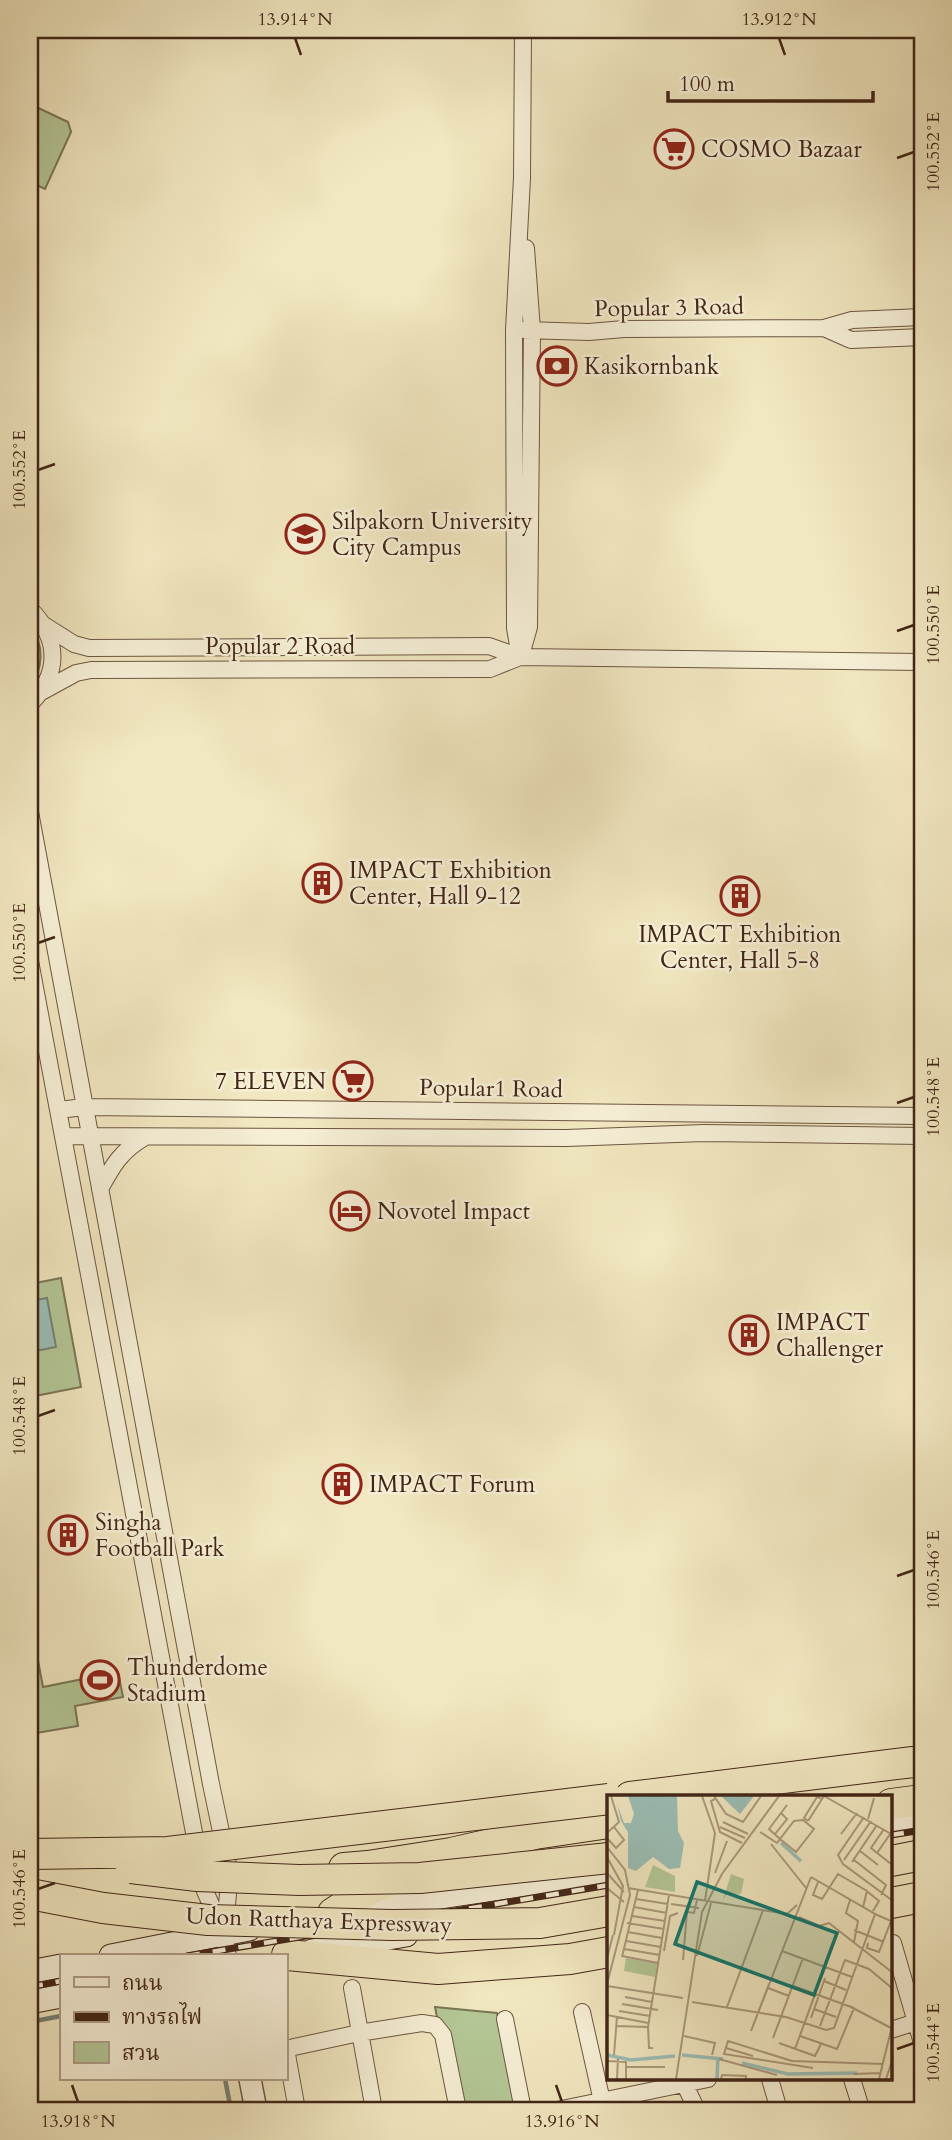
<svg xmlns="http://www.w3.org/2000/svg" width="952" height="2140" font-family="Cardo,'Noto Serif Thai',serif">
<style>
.green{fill:#b4c796;stroke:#7a7656;stroke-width:2}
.water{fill:#9bbfb7;stroke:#778177;stroke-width:2}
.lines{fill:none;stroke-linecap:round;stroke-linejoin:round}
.stream{stroke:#778177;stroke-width:4.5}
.minor-casing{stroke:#6d5641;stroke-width:18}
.tertiary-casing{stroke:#6d5641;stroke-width:24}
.secondary-casing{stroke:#412517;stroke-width:25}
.motorway-casing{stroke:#412517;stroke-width:32}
.minor{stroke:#f6efd6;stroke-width:16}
.tertiary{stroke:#f6efd6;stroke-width:21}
.secondary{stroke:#f6efd6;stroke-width:23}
.motorway{stroke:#f1e7c0;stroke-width:30}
.rail-casing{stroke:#412517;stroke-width:7}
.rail{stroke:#f6efd6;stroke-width:4.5;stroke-dasharray:13;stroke-linecap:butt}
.motorway-bridge-casing{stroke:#412517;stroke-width:32;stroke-linecap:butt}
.motorway-bridge{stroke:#f1e7c0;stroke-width:30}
.ticks{fill:none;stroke:#412517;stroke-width:2.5}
.labels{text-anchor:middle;stroke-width:5;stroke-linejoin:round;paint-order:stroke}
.poi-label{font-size:23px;fill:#412517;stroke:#f6efd6;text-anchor:start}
.street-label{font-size:23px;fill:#412517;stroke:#f6efd6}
.inset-river{fill:none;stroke:#9bbfb7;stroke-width:3.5}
.inset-road{fill:none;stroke:#ab997c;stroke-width:2}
.view{fill:#0f766e;fill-opacity:0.15;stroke:#0f766e;stroke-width:3.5}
.inset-edge{fill:none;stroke:#412517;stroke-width:3.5}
.neatline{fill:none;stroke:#412517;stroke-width:2.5}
.ticks-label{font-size:18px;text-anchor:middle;fill:#412517}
</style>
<rect width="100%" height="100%" fill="#f1e7c0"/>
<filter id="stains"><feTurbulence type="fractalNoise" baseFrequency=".00286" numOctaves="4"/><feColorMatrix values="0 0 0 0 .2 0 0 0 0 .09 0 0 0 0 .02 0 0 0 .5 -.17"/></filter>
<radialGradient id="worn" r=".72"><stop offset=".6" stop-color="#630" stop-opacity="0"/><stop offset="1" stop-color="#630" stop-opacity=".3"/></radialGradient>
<path class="green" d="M30,104L68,122L71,132L45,189L30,182Z
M30,625C45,645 43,669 30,689Z
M61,1278L81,1387L30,1397V1284Z
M30,1618L43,1687L118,1672L123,1697L75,1706L78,1726L30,1734Z
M435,2007L497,2013L516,2109L455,2110Z"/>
<path class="water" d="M47,1298L56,1347L30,1352V1301Z"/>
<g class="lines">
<path class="stream" d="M30,2022L61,2016
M225,2079L231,2110"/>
<g class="minor-casing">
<path id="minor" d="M824,328L851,340L922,337
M524,330L589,332L624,329L824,328L852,320L922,317
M30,609C60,639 60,674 30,704
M44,625L74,644L89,648L489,646L520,657L922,662
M521,655L529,627L532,330L526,248
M520,657L515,628L514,330L522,178L523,30
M43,691L76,673L91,670L490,669L520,657
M30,812L211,1784L228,1865L229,1884L225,1925
M30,961L205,1891L224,1934L228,1956
M58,1110L85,1107L922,1116
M63,1136L566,1138L704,1133L922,1136
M100,1189C113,1165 121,1151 145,1137
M893,1943L922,2043
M352,1988L374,2110
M582,2012L604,2110
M505,2019L523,2110
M891,2030L922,2020
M285,2049L359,2033L422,2023L435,2025L443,2035L458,2110
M286,2049L297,2110
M682,2079L697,2110
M770,2079L779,2110
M852,2079L861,2108
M557,2110L708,2079"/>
</g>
<g class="tertiary-casing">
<path id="tertiary" d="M250,2079L256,2110"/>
</g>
<g class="secondary-casing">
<path id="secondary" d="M891,1822L922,1816
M338,1912L608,1872
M312,1951L406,1935
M111,1956L249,1929
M30,1972L61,1966
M30,2002L61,1996"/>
</g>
<g class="motorway-casing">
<path id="motorway" d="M630,1797L913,1762L922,1764
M891,1804L922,1800
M891,1861L922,1855
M344,1868L368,1866L451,1853L535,1834L609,1823
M891,1903L922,1897
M333,1913L368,1890L396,1878
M287,1955L438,1969L570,1959L609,1952"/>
</g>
<use href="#minor" class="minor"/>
<use href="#tertiary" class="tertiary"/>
<use href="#secondary" class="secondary"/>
<use href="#motorway" class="motorway"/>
<g class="rail-casing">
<path id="rail" d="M891,1835L922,1830
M187,1956L609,1885
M30,1987L61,1981"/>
</g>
<use href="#rail" class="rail"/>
<g class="motorway-bridge-casing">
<path id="motorway-bridge" d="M30,1854L168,1852L609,1799
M131,1868L197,1876L299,1880L420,1878L609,1858
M30,1894L103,1908L208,1920L392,1925L540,1923L609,1911"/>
</g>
<use href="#motorway-bridge" class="motorway-bridge"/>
</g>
<path class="ticks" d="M295,38L301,55M779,38L785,55M897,158L914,152M38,470L55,464M897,631L914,625M38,943L55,937M897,1103L914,1097M38,1416L55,1410M897,1576L914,1570M38,1889L55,1883M897,2049L914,2043M72,2085L78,2102M556,2085L562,2102"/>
<defs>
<g id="supermarket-ring" transform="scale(2.0125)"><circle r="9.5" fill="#f6efd6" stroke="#8f2418" stroke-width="1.5"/><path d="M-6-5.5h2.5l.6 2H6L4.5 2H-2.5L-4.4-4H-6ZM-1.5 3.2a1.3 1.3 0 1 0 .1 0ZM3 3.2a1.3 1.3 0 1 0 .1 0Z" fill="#8f2418"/></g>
<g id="bank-ring" transform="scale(2.0125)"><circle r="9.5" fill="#f6efd6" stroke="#8f2418" stroke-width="1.5"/><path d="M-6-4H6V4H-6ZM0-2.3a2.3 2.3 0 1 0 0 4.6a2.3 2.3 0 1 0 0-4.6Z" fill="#8f2418"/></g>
<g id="university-ring" transform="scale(2.0125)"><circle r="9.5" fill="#f6efd6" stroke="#8f2418" stroke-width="1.5"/><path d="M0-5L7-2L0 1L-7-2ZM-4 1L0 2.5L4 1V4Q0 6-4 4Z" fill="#8f2418"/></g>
<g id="building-ring" transform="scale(2.0125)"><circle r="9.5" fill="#f6efd6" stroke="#8f2418" stroke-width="1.5"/><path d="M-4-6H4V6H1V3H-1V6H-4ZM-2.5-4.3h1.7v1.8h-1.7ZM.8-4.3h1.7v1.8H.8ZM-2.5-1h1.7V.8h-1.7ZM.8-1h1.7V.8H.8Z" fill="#8f2418"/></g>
<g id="hotel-ring" transform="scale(2.0125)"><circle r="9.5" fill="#f6efd6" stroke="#8f2418" stroke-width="1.5"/><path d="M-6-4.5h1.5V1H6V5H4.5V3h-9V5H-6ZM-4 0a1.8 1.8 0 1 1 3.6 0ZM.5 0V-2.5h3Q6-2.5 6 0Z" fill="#8f2418"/></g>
<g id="stadium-ring" transform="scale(2.0125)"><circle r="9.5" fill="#f6efd6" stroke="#8f2418" stroke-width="1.5"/><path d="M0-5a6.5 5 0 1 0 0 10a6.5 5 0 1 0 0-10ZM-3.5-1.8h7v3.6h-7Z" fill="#8f2418"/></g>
</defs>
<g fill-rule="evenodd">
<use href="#supermarket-ring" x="674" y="149"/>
<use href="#bank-ring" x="557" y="366"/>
<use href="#university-ring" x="305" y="534"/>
<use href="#building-ring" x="322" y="883"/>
<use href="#building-ring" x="740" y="896"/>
<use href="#supermarket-ring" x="353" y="1081"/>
<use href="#hotel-ring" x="350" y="1211"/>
<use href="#building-ring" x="749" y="1335"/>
<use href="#building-ring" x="342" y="1484"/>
<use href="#building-ring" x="68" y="1535"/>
<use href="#stadium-ring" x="100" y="1680"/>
</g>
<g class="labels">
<g class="poi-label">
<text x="701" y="157">COSMO Bazaar</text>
<text x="584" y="374">Kasikornbank</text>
<text x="332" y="529">Silpakorn University<tspan x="332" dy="26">City Campus</tspan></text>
<text x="349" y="878">IMPACT Exhibition<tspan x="349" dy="26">Center, Hall 9-12</tspan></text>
<text x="740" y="942" text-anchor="middle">IMPACT Exhibition<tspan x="740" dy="26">Center, Hall 5-8</tspan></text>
<text x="326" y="1089" text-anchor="end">7 ELEVEN</text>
<text x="377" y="1219">Novotel Impact</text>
<text x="776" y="1330">IMPACT<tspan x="776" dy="26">Challenger</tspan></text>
<text x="369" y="1492">IMPACT Forum</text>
<text x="95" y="1530">Singha<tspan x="95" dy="26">Football Park</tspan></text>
<text x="127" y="1675">Thunderdome<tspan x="127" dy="26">Stadium</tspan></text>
</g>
<g class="street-label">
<text transform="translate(669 307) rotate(-1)" y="8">Popular 3 Road</text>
<text x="280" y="654">Popular 2 Road</text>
<text transform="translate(491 1088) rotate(1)" y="8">Popular1 Road</text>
<text transform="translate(319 1920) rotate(2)" y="8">Udon Ratthaya Expressway</text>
</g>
</g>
<g transform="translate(607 1795)">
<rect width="285" height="285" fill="#f1e7c0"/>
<path d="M46,70L68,81V97L38,92ZM124,79L137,84L134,99L119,100L116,105ZM19,163L50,168L48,182L17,176Z" fill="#b4c796"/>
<path d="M21,1H70L71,36L77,48L73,73L62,74L46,62L29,76L21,73V37L14,26L10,9L17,28H24L27,19ZM114,1H147L133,19Z" fill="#9bbfb7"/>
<path class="inset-river" d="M174,48L194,66M0,260L24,265L68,261M75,260L116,264M135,268L181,279L250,278M110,284L111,262"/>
<path class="inset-road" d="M95,1L108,38L98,106M107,1L119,19L136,27L154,1M108,4L104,6L113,37L135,48M257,22L231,60L236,69L286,106M261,24L267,3M201,26L217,1L286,40M201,26L197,23L210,2L215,4M116,27L141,39M113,32L138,43M277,34L264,53L284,69M153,37L170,48L173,44L187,26L196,25L207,34L189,57L173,44L162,34L180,10M0,38L12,27L4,1M168,39L180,24L174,18M234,39L250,18M0,43L9,53L17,45L7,32M164,49L199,93M0,52L18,75L23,100L0,189M253,56L271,70M270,58L286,35M0,62L16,91L7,140M237,65L264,26M247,65L279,90L274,100M245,67L270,30M0,78L17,97M108,78L120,46M211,87L206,100L215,104L231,79L260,96L256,112M0,93L17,107M21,93L180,119L190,110M261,97L272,106L266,116M29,104L61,109M243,105L239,118L251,126L247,147M64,109L92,113M27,112L60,118M25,121L58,126M192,122L212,131L222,128L286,178M20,128L57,134M247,135L277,147M21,137L55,143M19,146L54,152M261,148L260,153L272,157L284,126L268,119M17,154L53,160M57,156L63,121L71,118M175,156L245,182M15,161L51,168M90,161L104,108M15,162L31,95M0,163L6,140M76,165L80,117L87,118L90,105M217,186L239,195M162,189L144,236L204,82M0,191L76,203M186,191L247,213M161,193L182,201M18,202L45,207M85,207L179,222L219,235L227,233L268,119L204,82M15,209L51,215M120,212L156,115M244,212L284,233M207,214L229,222M12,216L43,221M0,220L41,228M204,223L218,183M9,231L41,232M213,231L238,165L262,174L286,194M77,241L108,248L105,260M193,241L230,254L247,213M166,243L196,163M172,248L208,261L214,249M46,253H42L41,232L62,100M119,253L146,261M188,254L218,172M7,260L10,222M112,264L170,280M0,266L19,267V284M19,272H58M206,273L117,259L121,246L185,266L276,269M247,279L274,278M10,284L11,263M69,284L95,117L115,79L172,1M114,284L115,280L139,281V284M272,284L286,227M279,284L286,263"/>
<path class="view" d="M90,87L230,138L207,200L68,149Z"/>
<rect width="285" height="285" class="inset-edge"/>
</g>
<rect width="952" height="2140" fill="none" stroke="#f1e7c0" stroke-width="77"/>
<rect x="60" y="1954" width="228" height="126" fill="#f6efd6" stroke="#ae9e8a" stroke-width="2"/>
<rect x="74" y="1977" width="35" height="10" fill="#f6efd6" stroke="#ae9e8a" stroke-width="2"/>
<text x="122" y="1990" font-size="21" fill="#412517">ถนน</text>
<rect x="74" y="2012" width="35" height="10" fill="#412517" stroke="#ae9e8a" stroke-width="2"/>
<text x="122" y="2024" font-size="21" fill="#412517">ทางรถไฟ</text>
<rect x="74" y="2042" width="35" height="21" fill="#b4c796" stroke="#ae9e8a" stroke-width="2"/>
<text x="122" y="2060" font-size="21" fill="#412517">สวน</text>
<path d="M668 91v10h205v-10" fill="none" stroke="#412517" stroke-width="3.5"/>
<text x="679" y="91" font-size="21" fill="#412517" stroke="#f6efd6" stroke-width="5" paint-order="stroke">100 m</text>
<rect x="38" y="38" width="876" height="2064" class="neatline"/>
<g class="ticks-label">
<text x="295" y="25">13.914°N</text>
<text x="779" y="25">13.912°N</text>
<text transform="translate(933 152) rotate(-90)" y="6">100.552°E</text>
<text transform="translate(19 470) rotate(-90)" y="6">100.552°E</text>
<text transform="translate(933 625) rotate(-90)" y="6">100.550°E</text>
<text transform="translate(19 943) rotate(-90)" y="6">100.550°E</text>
<text transform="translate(933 1097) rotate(-90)" y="6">100.548°E</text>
<text transform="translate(19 1416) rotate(-90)" y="6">100.548°E</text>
<text transform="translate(933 1570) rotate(-90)" y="6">100.546°E</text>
<text transform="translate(19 1889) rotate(-90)" y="6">100.546°E</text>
<text transform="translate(933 2043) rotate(-90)" y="6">100.544°E</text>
<text x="78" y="2127">13.918°N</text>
<text x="562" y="2127">13.916°N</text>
</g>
<rect width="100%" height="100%" filter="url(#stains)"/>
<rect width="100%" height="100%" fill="url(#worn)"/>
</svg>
